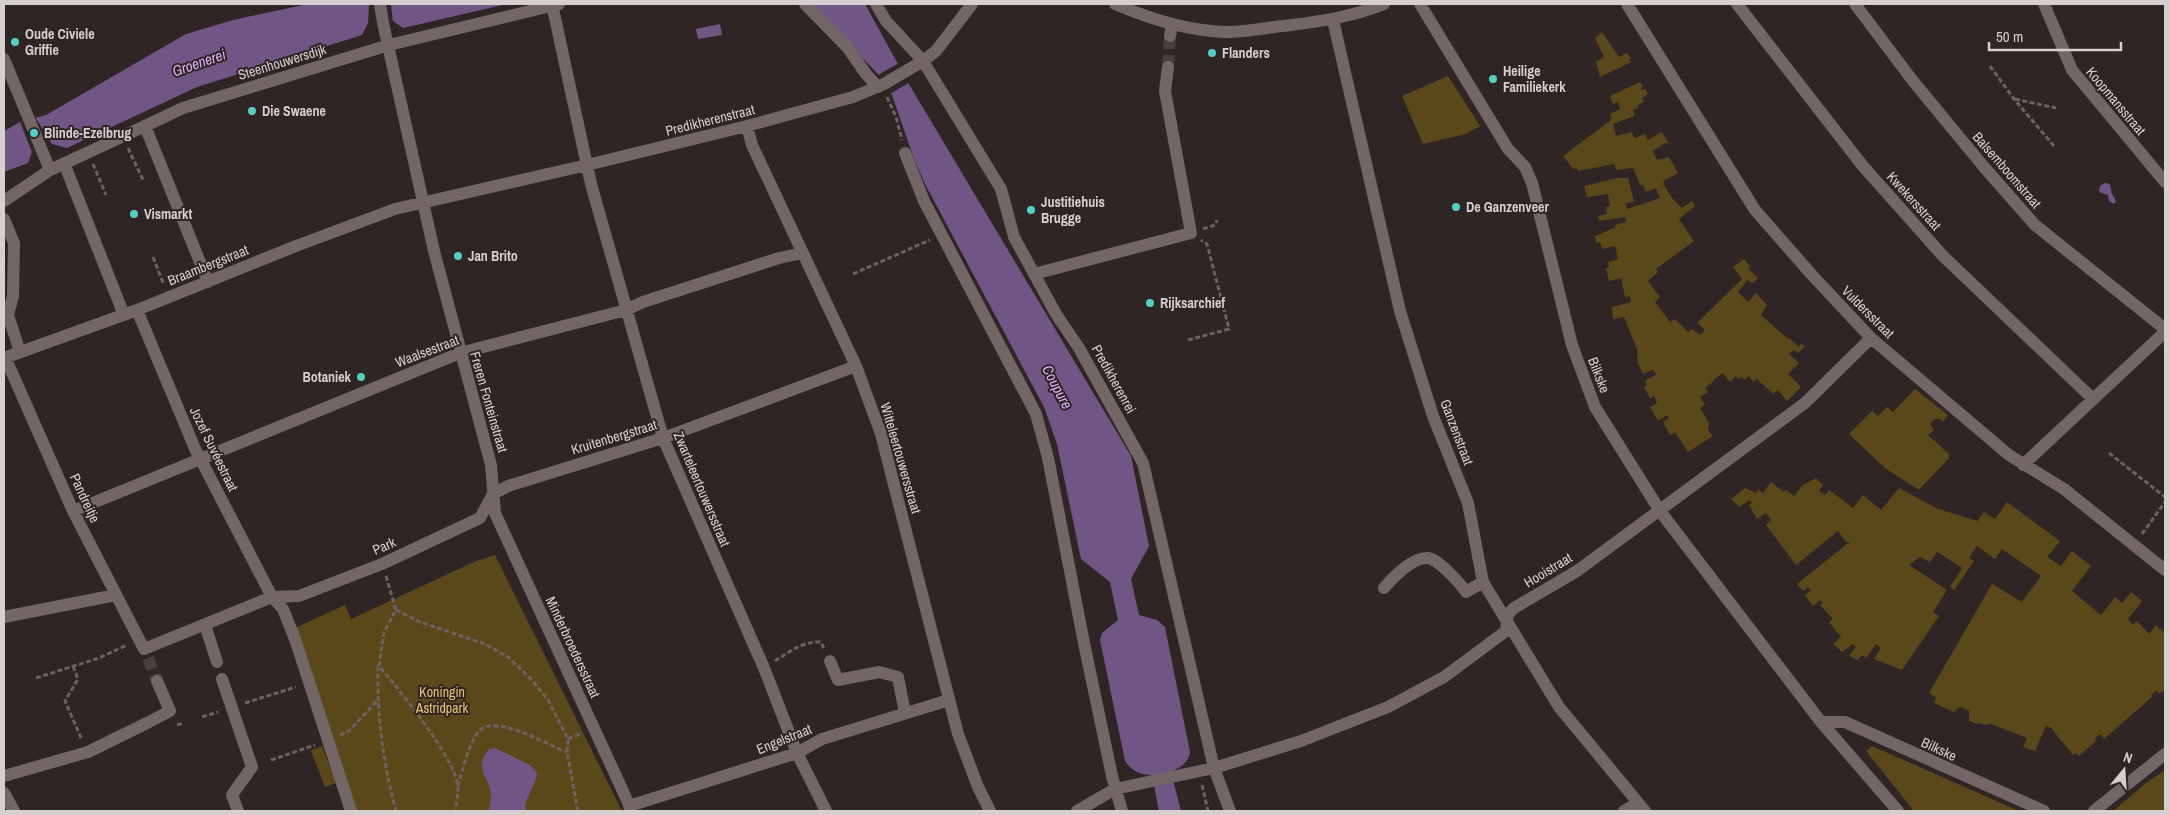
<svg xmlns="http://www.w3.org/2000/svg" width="2169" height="815" font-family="'Archivo Narrow',sans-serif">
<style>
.green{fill:#5b481a}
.water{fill:#705684}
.pier{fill:#2f2525}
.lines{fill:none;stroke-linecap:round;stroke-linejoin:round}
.pedestrian-tunnel{stroke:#483e3e;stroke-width:12;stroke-dasharray:12 6;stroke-linecap:butt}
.path{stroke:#6b6262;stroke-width:3;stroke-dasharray:5 2.5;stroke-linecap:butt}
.pedestrian{stroke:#726666;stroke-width:12}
.minor{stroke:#726666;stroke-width:12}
.poi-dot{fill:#55cec5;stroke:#2f2525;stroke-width:2}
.labels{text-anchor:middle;stroke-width:4;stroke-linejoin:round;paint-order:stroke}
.poi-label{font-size:14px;font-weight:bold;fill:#d6cfcf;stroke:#2f2525;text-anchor:start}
.street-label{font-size:14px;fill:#d6cfcf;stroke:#2f2525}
.park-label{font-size:14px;fill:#e7c373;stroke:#2f2525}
.water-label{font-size:15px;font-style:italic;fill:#d9b1f8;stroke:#2f2525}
</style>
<rect width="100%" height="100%" fill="#2f2525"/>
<path class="green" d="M1602,32L1619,57L1627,53L1631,58L1629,59L1631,62L1600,77L1596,62L1604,57L1595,38Z
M1448,76L1480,126L1466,134L1423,144L1402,96Z
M1640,82L1643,86L1641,88L1642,90L1645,89L1648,94L1642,98L1644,101L1637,106L1638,108L1633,110L1635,116L1613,124L1616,136L1632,132L1634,138L1645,134L1648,140L1662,132L1669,144L1665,143L1653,151L1657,160L1669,157L1678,173L1663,181C1667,192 1672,199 1682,208L1692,201L1695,206L1679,219L1694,241L1656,269L1658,272L1648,281L1660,297L1655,302L1670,322L1675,319L1688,332L1692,329L1700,335L1705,330L1697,323L1742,279L1733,267L1744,259L1750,266L1748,268L1758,278L1753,283L1747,280L1738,292L1748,302L1756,293L1767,305L1761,315L1788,339L1789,338L1799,347L1801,344L1805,346L1798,353L1794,350L1789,354L1799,363L1788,374L1801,387L1787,401L1778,390L1773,394L1757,379L1753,382L1749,376L1744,380L1742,377L1738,379L1736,376L1730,382L1723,373L1713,380V382L1705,388L1708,392L1700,397L1705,404L1700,408L1709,423L1708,430L1713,436L1688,452L1675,432L1670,435L1663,422L1669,418L1667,415L1658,421L1650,407L1657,403L1654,396L1650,398L1644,387L1647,385L1645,380L1656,375L1653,370L1643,374L1638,363L1637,349L1624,317L1613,319L1612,307L1631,302L1630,296L1625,297L1621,278L1609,281L1606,268L1609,267L1608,262L1618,259L1615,246L1602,249L1600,242L1596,243L1595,236C1603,234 1608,229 1615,228V225L1626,222L1625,217L1599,221L1598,216L1607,214L1606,207L1610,206L1608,194L1587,197L1584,186L1618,178H1628L1634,202L1626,203L1627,209L1660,198L1656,188L1646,192L1643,185H1640L1633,168L1616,170L1614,164L1578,171L1577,168L1573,169L1563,156L1611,120L1610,114L1620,109L1618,102L1613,104L1610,96Z
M1915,389L1948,415L1943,421L1940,419H1934L1930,424L1934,430L1928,435L1949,454V458L1919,490L1885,468L1849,434L1872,411L1878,416L1887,407L1893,412Z
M1816,478L1823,485L1819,491L1825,495L1829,490L1853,508L1863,495L1881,510L1899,488L1936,508L1977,521L1984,512L1995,519L2007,502L2060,541L2047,557L2061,566L2072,551L2091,566L2072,591L2101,615L2115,597L2122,603L2131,592L2142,601L2128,619L2133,625L2137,621L2149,634L2156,625L2165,633V690L2159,693L2156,691L2151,695L2152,697L2104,739L2100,734L2095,738L2097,740L2079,756L2076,753L2073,755L2051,728L2046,726L2035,751L2023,747L2027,738L1991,724L1985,725L1979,723L1977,724L1969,721V711L1960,707L1954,712L1934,703L1936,697L1929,693L1992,584L2022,602L2041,576L2002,549L1995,559L1977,546L1969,558L1974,561L1954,590L1950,587L1962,568L1937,552L1930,562L1920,557L1909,565L1947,590L1933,612L1939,616L1902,670L1874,659L1881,648L1876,644L1866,658L1862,655L1858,660L1849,656L1856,647L1853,644L1842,652L1833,644L1841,637L1829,622L1833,619L1820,605L1823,603L1820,600L1813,606L1805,595L1811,590L1808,587L1803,591L1797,584L1847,544H1850L1849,542L1847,543L1838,531L1796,565L1766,525L1771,520L1766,513L1757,519L1749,505L1752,503L1750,500L1739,507L1731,499L1745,488L1756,493L1758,489L1763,493L1771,482L1784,492L1786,490L1794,496L1803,485Z
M495,555L622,811H355L295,628L345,605L351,619L474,562Z
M322,746L336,783L325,787L311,750Z
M1872,746L2019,811H1914L1866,751Z
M2165,770V811H2113L2146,783Z"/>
<path class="water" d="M308,4H507L403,28L393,21L368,23L362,35L197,87L67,148L52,144L32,152L28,163L4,172V131L20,122L46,115L186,34L233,20Z
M810,4H865L910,86L1131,456L1149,546L1131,579L1139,615L1157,620L1165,627L1190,752C1188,764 1180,767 1171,772L1181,811H1159L1152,775C1140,775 1132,771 1125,761L1100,640L1102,633L1118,620L1110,582L1081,559L1057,444L1044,407L925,184L914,159L892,95L877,73Z
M720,24L722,35L698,39L696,29Z
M2105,183L2110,184L2112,194L2116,201L2114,204L2109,201L2108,195L2099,192L2100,186Z
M495,748L530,765L537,773C536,785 527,794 525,806L527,811H489C489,806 491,800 491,795C491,779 472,770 489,749Z"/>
<path class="pier" d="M369,4H391L393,22L368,25Z
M899,63L910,82L890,94L878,75Z
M35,117L52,144L32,152L20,122Z"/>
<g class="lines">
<path class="pedestrian-tunnel" d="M1168,67L1170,36
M148,658L157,681"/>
<path class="path" d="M1990,66L2014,99L2054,146
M887,97L896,117L902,140
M2015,99L2056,108
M128,148L143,180
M93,164L106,195
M1203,229L1215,225L1217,220
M153,257L164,285
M853,274L930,240
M1188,340L1229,329L1207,244L1201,240
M2109,453L2165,497
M2142,534L2165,502
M386,576L396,610L384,632L379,666C398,688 457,760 458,788C458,796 456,804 455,811
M396,610L420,622L485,644L508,657L532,680L548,700L568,739L567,752L578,811
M775,661C789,652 803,641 821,642L824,649
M73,666L78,679L65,701L82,740
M378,666C377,717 383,762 396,811
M36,678L99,658L127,645
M245,703L296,687
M202,717L218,712
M177,725L184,723
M340,735L349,731L377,701
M568,739L582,733
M271,760L315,745
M1202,785L1208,811
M458,786C463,769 467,750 476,735C491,709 546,745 567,752"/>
<path class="pedestrian" d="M805,4L848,48L866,74L878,87
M876,4L886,21L923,61
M1170,36L1172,24
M4,59L50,170
M64,163L124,315
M4,201L50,170L145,126
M4,219L14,243L13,296L8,315L20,352
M1034,274L1191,233L1165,91L1168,67
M201,460L272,597L283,609L295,639L351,811
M205,625L217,662
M222,679L252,767L232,795L238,811
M147,723L170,711L157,681"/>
<path class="minor" d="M380,4L383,23L434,251L491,465L495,513L632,811
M552,4L591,184L663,438L764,668L797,753L826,811
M1115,4C1150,19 1188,31 1226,32C1247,32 1270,27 1291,25C1324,21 1354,16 1384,4
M1420,4L1508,149L1525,167L1532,183L1572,345L1595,407L1660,511L1821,722L1898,811
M1627,4L1755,210L1812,275L1871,338L2009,455L2064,489L2165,570
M1737,4L1862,165L1943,256L2092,398
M1855,4L1913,81L1984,167L2035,225L2165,329
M2044,4L2072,70L2165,182
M1333,20L1400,311L1433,416L1468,503L1483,582L1559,707L1645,811
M923,61L1001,189L1014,237L1056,314L1079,348L1143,463L1214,768L1230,811
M747,126L752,145L856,366L881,434L958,734L978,787L990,811
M905,153L924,201L1036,414L1048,458L1084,643L1112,776L1122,811
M208,282L145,126L183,108L389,45L559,4
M137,310L196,451L201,460
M5,357L73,511L144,649L272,597L299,596L382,564L480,518L493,494
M4,358L137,310L296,246L395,209L587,165L747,126L853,97L884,84L923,61L936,51L972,4
M2023,465L2165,332
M493,494L508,486L663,438L856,366
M73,511L460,353L626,310L643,302L779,258L803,253
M1384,588C1393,577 1413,557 1428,558C1438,559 1460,583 1466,592L1483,582
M4,617L116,595
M830,661L838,680L879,672L898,677L905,713
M1821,722H1845L2044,811
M4,776L88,752L147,723
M4,793L14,811
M629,806L797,753L822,739L949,700
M1077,811L1115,789L1214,768L1301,741L1388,707L1444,677L1506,631L1508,614L1514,608L1577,571L1805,403L1871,338
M1624,811L1638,803
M2094,811L2165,754"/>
</g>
<g class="poi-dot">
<circle cx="15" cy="42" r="5"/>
<circle cx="1212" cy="53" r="5"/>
<circle cx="1493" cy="79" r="5"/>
<circle cx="252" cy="111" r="5"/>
<circle cx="34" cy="133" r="5"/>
<circle cx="1456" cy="207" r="5"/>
<circle cx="1031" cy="210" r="5"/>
<circle cx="134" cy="214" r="5"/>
<circle cx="458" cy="256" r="5"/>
<circle cx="1150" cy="303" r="5"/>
<circle cx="361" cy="377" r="5"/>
</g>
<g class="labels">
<g class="poi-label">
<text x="25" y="39">Oude Civiele<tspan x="25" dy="16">Griffie</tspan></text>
<text x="1222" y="58">Flanders</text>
<text x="1503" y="76">Heilige<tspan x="1503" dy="16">Familiekerk</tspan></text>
<text x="262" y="116">Die Swaene</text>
<text x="44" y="138">Blinde-Ezelbrug</text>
<text x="1041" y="207">Justitiehuis<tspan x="1041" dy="16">Brugge</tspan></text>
<text x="1466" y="212">De Ganzenveer</text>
<text x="144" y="219">Vismarkt</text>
<text x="468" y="261">Jan Brito</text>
<text x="1160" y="308">Rijksarchief</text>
<text x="351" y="382" text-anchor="end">Botaniek</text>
</g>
<g class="street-label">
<text transform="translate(282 62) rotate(-17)" y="5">Steenhouwersdijk</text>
<text transform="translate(2116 101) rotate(50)" y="5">Koopmansstraat</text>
<text transform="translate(710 120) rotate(-14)" y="5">Predikherenstraat</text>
<text transform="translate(2007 170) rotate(49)" y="5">Balsemboomstraat</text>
<text transform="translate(1914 201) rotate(48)" y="5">Kwekersstraat</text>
<text transform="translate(208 265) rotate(-22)" y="5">Braambergstraat</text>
<text transform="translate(1868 312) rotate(45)" y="5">Vuldersstraat</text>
<text transform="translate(427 351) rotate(-21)" y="5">Waalsestraat</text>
<text transform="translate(1599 375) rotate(69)" y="5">Bilkske</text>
<text transform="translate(1114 379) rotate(61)" y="5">Predikherenrei</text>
<text transform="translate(489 402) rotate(74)" y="5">Freren Fonteinstraat</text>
<text transform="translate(1457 432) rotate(69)" y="5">Ganzenstraat</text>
<text transform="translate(614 437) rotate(-17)" y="5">Kruitenbergstraat</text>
<text transform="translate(214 449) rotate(64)" y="5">Jozef Suvéestraat</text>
<text transform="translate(901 458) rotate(74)" y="5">Witteleertouwersstraat</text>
<text transform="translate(702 489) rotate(67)" y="5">Zwarteleertouwersstraat</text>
<text transform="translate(85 498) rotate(65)" y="5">Pandreitje</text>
<text transform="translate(384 546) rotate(-24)" y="5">Park</text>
<text transform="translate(1548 570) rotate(-31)" y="5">Hooistraat</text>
<text transform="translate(573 647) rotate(65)" y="5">Minderbroedersstraat</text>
<text transform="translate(784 739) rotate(-22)" y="5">Engelstraat</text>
<text transform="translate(1939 749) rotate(25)" y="5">Bilkske</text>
</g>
<g class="park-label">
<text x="442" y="697">Koningin<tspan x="442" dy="16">Astridpark</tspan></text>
</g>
<g class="water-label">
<text transform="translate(199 63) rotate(-19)" y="5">Groenerei</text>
<text transform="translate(1057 387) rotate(62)" y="5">Coupure</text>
</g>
</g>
<rect width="2169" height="815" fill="none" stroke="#d6cfcf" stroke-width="10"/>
<g transform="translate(2124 770) rotate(18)" stroke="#2f2525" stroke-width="4" paint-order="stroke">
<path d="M0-4L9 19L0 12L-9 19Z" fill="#d6cfcf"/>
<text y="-8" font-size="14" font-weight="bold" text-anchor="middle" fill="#d6cfcf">N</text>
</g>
<path d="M1989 42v8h132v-8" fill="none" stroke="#d6cfcf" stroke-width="2.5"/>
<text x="1996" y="42" font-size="15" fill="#d6cfcf" stroke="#2f2525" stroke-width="4" paint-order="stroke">50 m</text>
</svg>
